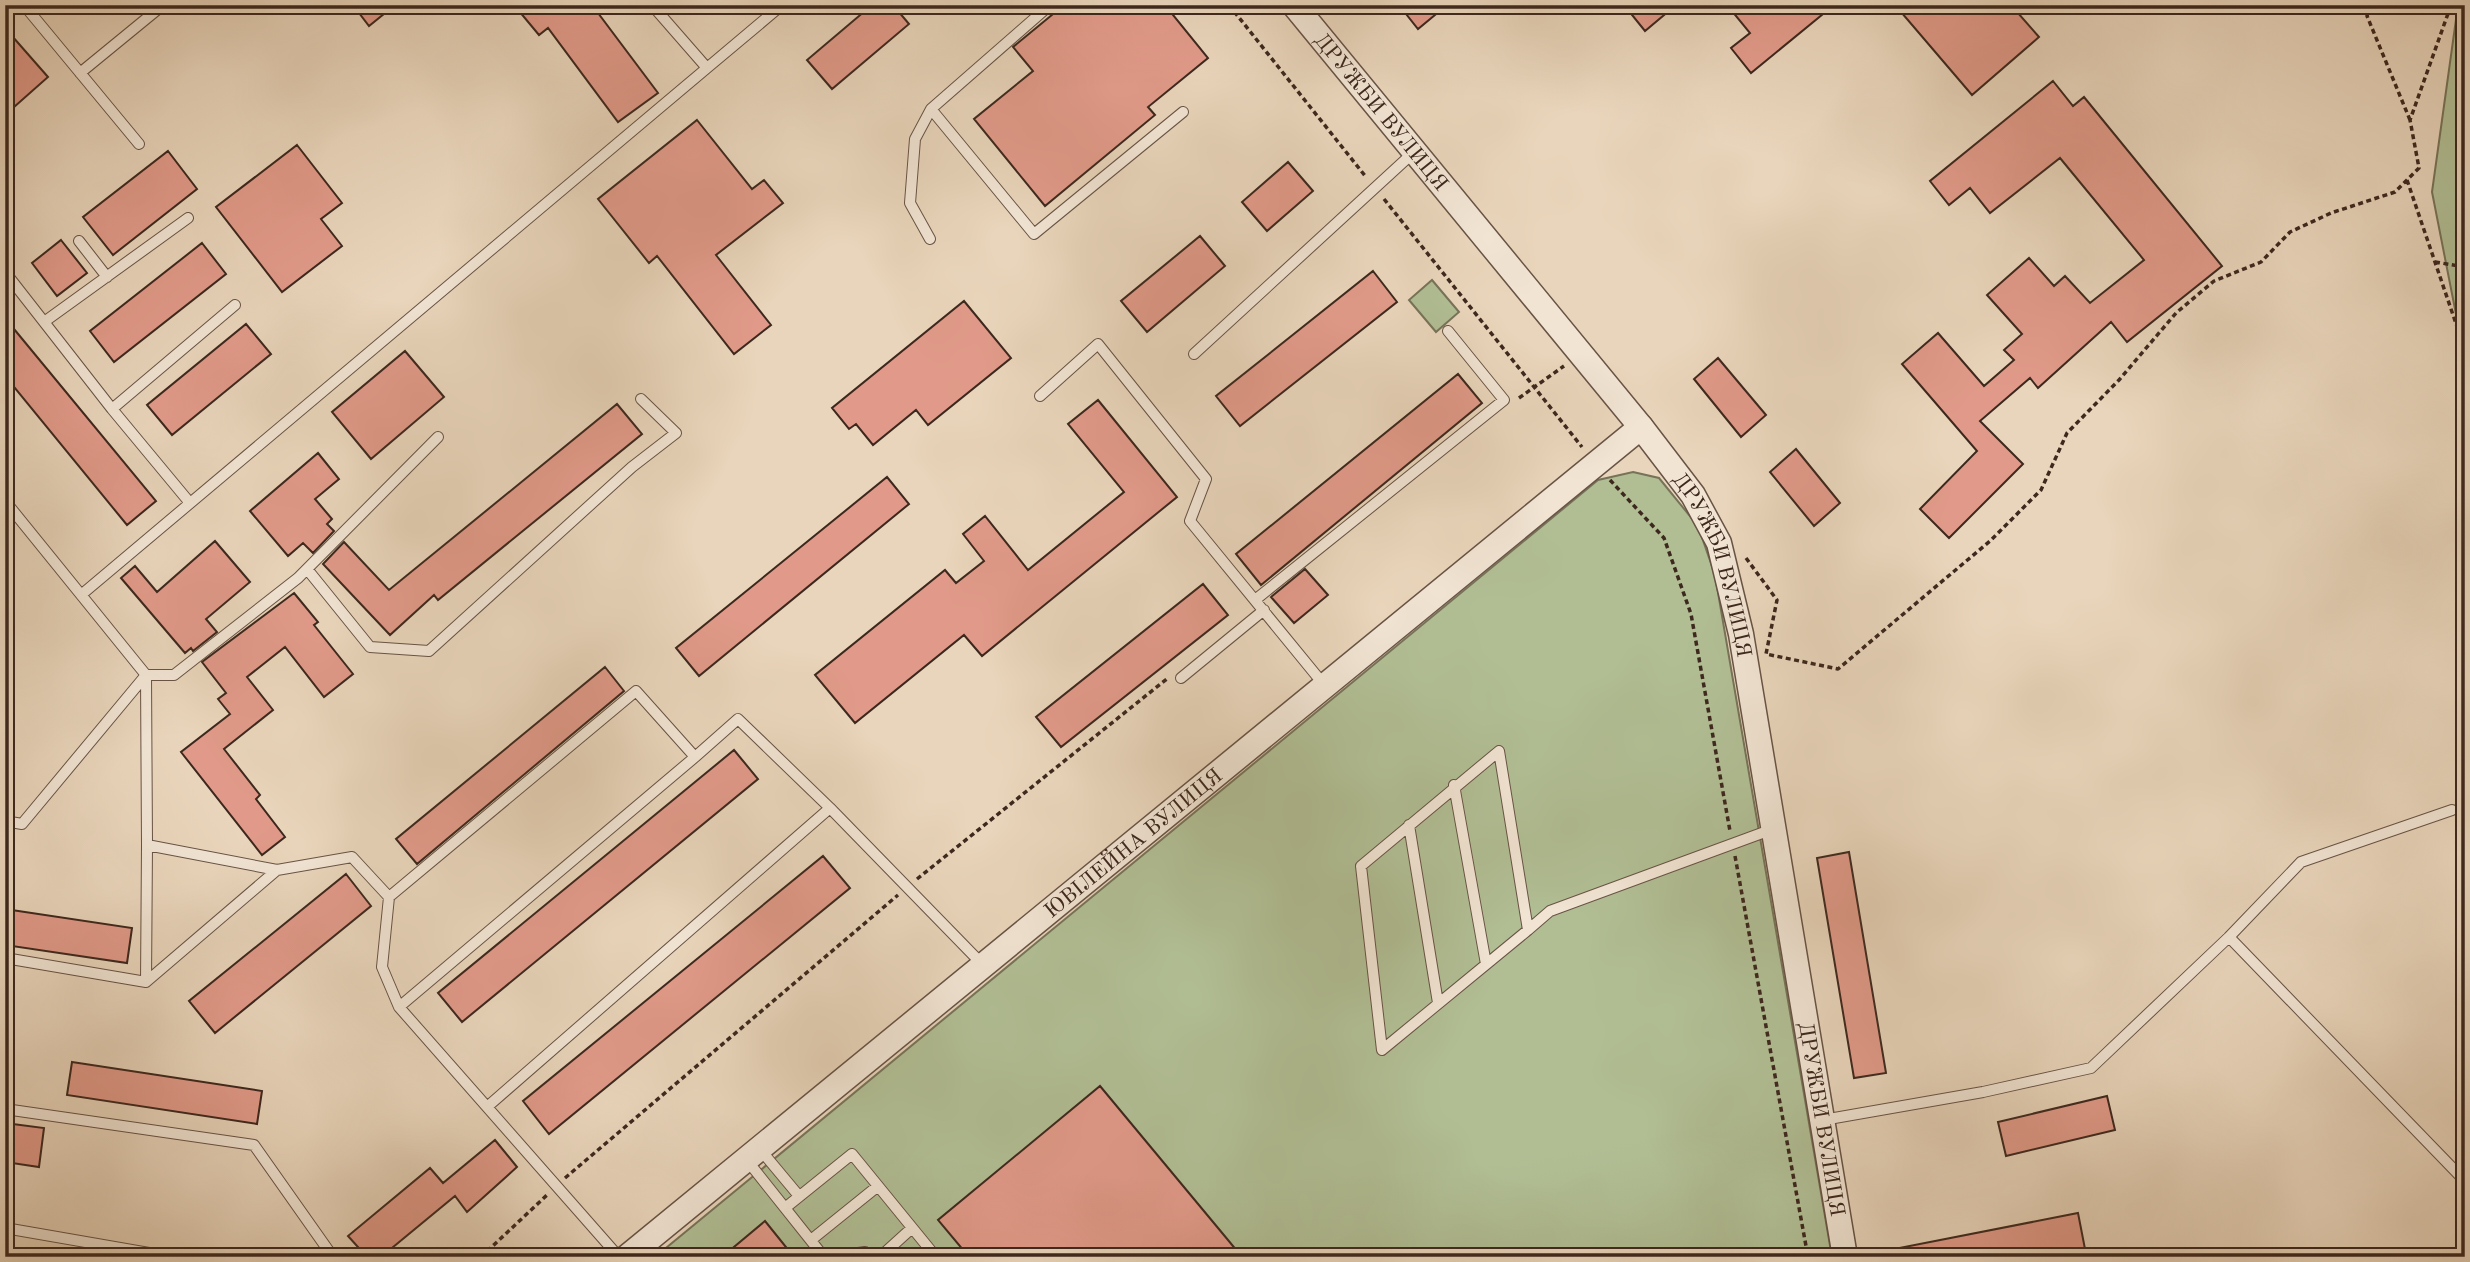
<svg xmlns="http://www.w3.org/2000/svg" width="2470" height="1262" font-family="'Old Standard TT',serif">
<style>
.green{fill:#b1be94;stroke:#777359;stroke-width:2}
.building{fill:#e19a89;stroke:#3d281e;stroke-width:2}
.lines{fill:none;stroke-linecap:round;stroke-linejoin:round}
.service-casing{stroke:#685345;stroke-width:12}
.tertiary-casing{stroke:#685345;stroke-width:27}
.path{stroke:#3d281e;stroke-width:3.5;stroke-dasharray:5 3.5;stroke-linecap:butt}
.service{stroke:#f1e4d3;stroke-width:10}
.tertiary{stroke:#f1e4d3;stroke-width:24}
.labels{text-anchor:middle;stroke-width:5;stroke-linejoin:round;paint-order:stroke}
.street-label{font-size:21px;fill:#3d281e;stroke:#f1e4d3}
</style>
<rect width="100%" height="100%" fill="#e9d5bb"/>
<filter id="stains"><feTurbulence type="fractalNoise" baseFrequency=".00286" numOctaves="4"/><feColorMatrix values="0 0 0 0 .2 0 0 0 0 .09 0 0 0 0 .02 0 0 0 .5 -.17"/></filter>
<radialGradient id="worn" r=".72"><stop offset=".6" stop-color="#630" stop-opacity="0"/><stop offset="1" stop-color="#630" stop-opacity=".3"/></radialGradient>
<path class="green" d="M2458,5H2465V360L2432,192Z
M1432,280L1459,312L1436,332L1409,300Z
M1633,472L1659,478L1698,526L1715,575L1832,1257H655L1598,480Z"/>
<path class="building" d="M353,5H395L369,26Z
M514,5H592L658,93L618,122L548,28L539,35Z
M872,5H893L909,24L832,89L807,60Z
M1064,5H1165L1208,58L1148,107L1155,115L1045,206L974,119L1033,71L1013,47Z
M1399,5H1447L1418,29Z
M1624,5H1676L1645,31Z
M1727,5H1834L1751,73L1731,48L1750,33Z
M1895,5H2011L2039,37L1972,95Z
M5,28L48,77L5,115Z
M2053,81L2073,106L2084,97L2222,266L2127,342L2111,322L2038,388L2030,378L1980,421L2023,464L1949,538L1920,509L1977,451L1902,364L1938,333L1984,386L2014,360L2004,350L2022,334L1987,295L2029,258L2054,286L2065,276L2090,303L2144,260L2060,158L1990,213L1970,188L1949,205L1930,181Z
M697,120L752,189L764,180L783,203L716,255L771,325L734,354L657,256L649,263L598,199Z
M297,145L342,203L321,219L342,246L282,292L216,207Z
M168,151L197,189L113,255L83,217Z
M1288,162L1313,191L1267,231L1242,202Z
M1200,236L1225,266L1147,332L1121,301Z
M61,240L87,273L57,296L32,263Z
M202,243L226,274L114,362L90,331Z
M1373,271L1397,302L1240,426L1216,396Z
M964,301L1011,358L928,425L916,410L873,445L856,424L849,429L832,408Z
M246,324L271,354L172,435L147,405Z
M14,329L156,501L127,525L5,376V336Z
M405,351L444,397L371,459L332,412Z
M1718,358L1766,415L1741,437L1694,379Z
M1458,374L1482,403L1261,585L1236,554Z
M1098,400L1177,497L982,656L964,635L855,723L815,675L945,570L956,583L984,561L963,534L985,516L1028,570L1124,492L1068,424Z
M617,404L642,434L438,600L434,595L390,635L323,564L344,542L389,590Z
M1796,449L1840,503L1814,526L1770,472Z
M318,453L339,479L315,499L332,519L327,524L334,531L313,553L303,543L288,556L250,511Z
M887,477L909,504L699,676L676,648Z
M215,541L250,582L206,619L217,632L193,651L191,648L185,653L121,578L135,566L157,592Z
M1305,569L1328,595L1294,623L1271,597Z
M1203,584L1228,615L1061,747L1036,717Z
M294,593L318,622L314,625L353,674L324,697L285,647L247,677L273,710L224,749L260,795L256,799L285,837L262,855L181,752L230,714L218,699L226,693L202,662Z
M605,667L624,691L417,864L396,839Z
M734,750L758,779L462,1022L438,993Z
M1849,852L1886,1073L1854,1078L1817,858Z
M823,856L850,888L549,1134L523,1101Z
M346,874L371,906L215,1033L189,1001Z
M5,909L132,928L127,963L5,945Z
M72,1062L262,1091L257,1124L67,1095Z
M1100,1086L1228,1240L1242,1257H969L938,1220Z
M2107,1096L2115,1130L2006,1156L1998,1122Z
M5,1123L44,1128L39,1167L5,1162Z
M495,1140L517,1167L467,1212L455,1196L381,1257H367L348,1236L430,1168L443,1183Z
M2078,1213L2085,1249L2047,1257H1894V1249Z
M765,1221L794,1257H722Z"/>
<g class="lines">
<g class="service-casing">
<path id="service" d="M24,5L139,144
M1050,5L931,109L1034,234L1183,112
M707,68L782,5
M80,73L163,5
M930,239L910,203L915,139L931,109
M79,241L107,277
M5,272L112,409L235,305
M44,322L188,218
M1194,354L1414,152
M1040,396L1098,344L1206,479L1190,521L1325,686
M112,409L190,503
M5,501L146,675L147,845L277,870L352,857L389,897L636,691L695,757L399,1007L382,967L389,897
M307,569L370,647L429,651L632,467L676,433L641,399
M81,595L707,68L652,5
M1255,600L1504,400L1448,331
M146,675H174L298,578L438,437
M1181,678L1264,610
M695,757L738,719L830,808
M1454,785L1486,964
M5,821L22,824L146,675
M1409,825L1438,1003
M1528,930L1499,751L1361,866L1382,1050L1528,930L1550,911L1773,829
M2229,937L2301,862L2452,810
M5,958L146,982L147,845
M146,982L277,870
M399,1007L619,1257
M487,1107L830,808L983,965
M5,1109L254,1145L333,1257
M1823,1120L1983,1092L2091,1068L2229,937L2465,1181
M759,1148L799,1196
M746,1159L824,1257
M785,1208L852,1154L936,1257
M5,1228L172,1257
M811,1240L878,1186
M830,1257L865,1252L869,1257
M880,1257L912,1228"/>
</g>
<g class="tertiary-casing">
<g id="tertiary">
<path id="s1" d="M1294,5L1641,427L1693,495L1719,543L1741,634L1845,1257"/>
<path id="s2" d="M627,1257L1641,427"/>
</g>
</g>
<path class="path" d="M1229,5L1366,177
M2370,5L2367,16L2410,120
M2407,180L2465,350
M1384,199L1582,447
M2435,262L2465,267
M1519,398L1564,366
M1610,480L1664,538L1691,614L1730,831
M1746,558L1777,600L1766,654L1838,669L1990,541L2041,490L2067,433L2119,380L2176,313L2214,281L2261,262L2290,232L2331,213L2395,192L2419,168L2410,120L2450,8L2465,6
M1735,856L1808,1257
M917,879L1168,678
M565,1178L898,895
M481,1257L547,1195"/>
<use href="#service" class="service"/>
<use href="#tertiary" class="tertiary"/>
</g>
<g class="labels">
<g class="street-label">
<text dy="7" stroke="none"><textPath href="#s1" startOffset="138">ДРУЖБИ ВУЛИЦЯ</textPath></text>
<text dy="7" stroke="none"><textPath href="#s1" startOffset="705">ДРУЖБИ ВУЛИЦЯ</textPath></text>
<text dy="7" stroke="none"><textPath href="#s2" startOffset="654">ЮВІЛЕЙНА ВУЛИЦЯ</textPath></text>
<text dy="7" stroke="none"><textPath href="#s1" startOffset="1272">ДРУЖБИ ВУЛИЦЯ</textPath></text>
</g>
</g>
<rect width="2470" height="1262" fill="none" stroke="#e9d5bb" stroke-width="28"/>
<rect x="7" y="7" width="2456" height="1248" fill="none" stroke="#3d281e" stroke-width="3.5"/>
<rect x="14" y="14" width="2442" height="1234" fill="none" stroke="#3d281e" stroke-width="2"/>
<rect width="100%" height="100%" filter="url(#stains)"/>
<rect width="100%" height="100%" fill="url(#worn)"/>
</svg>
